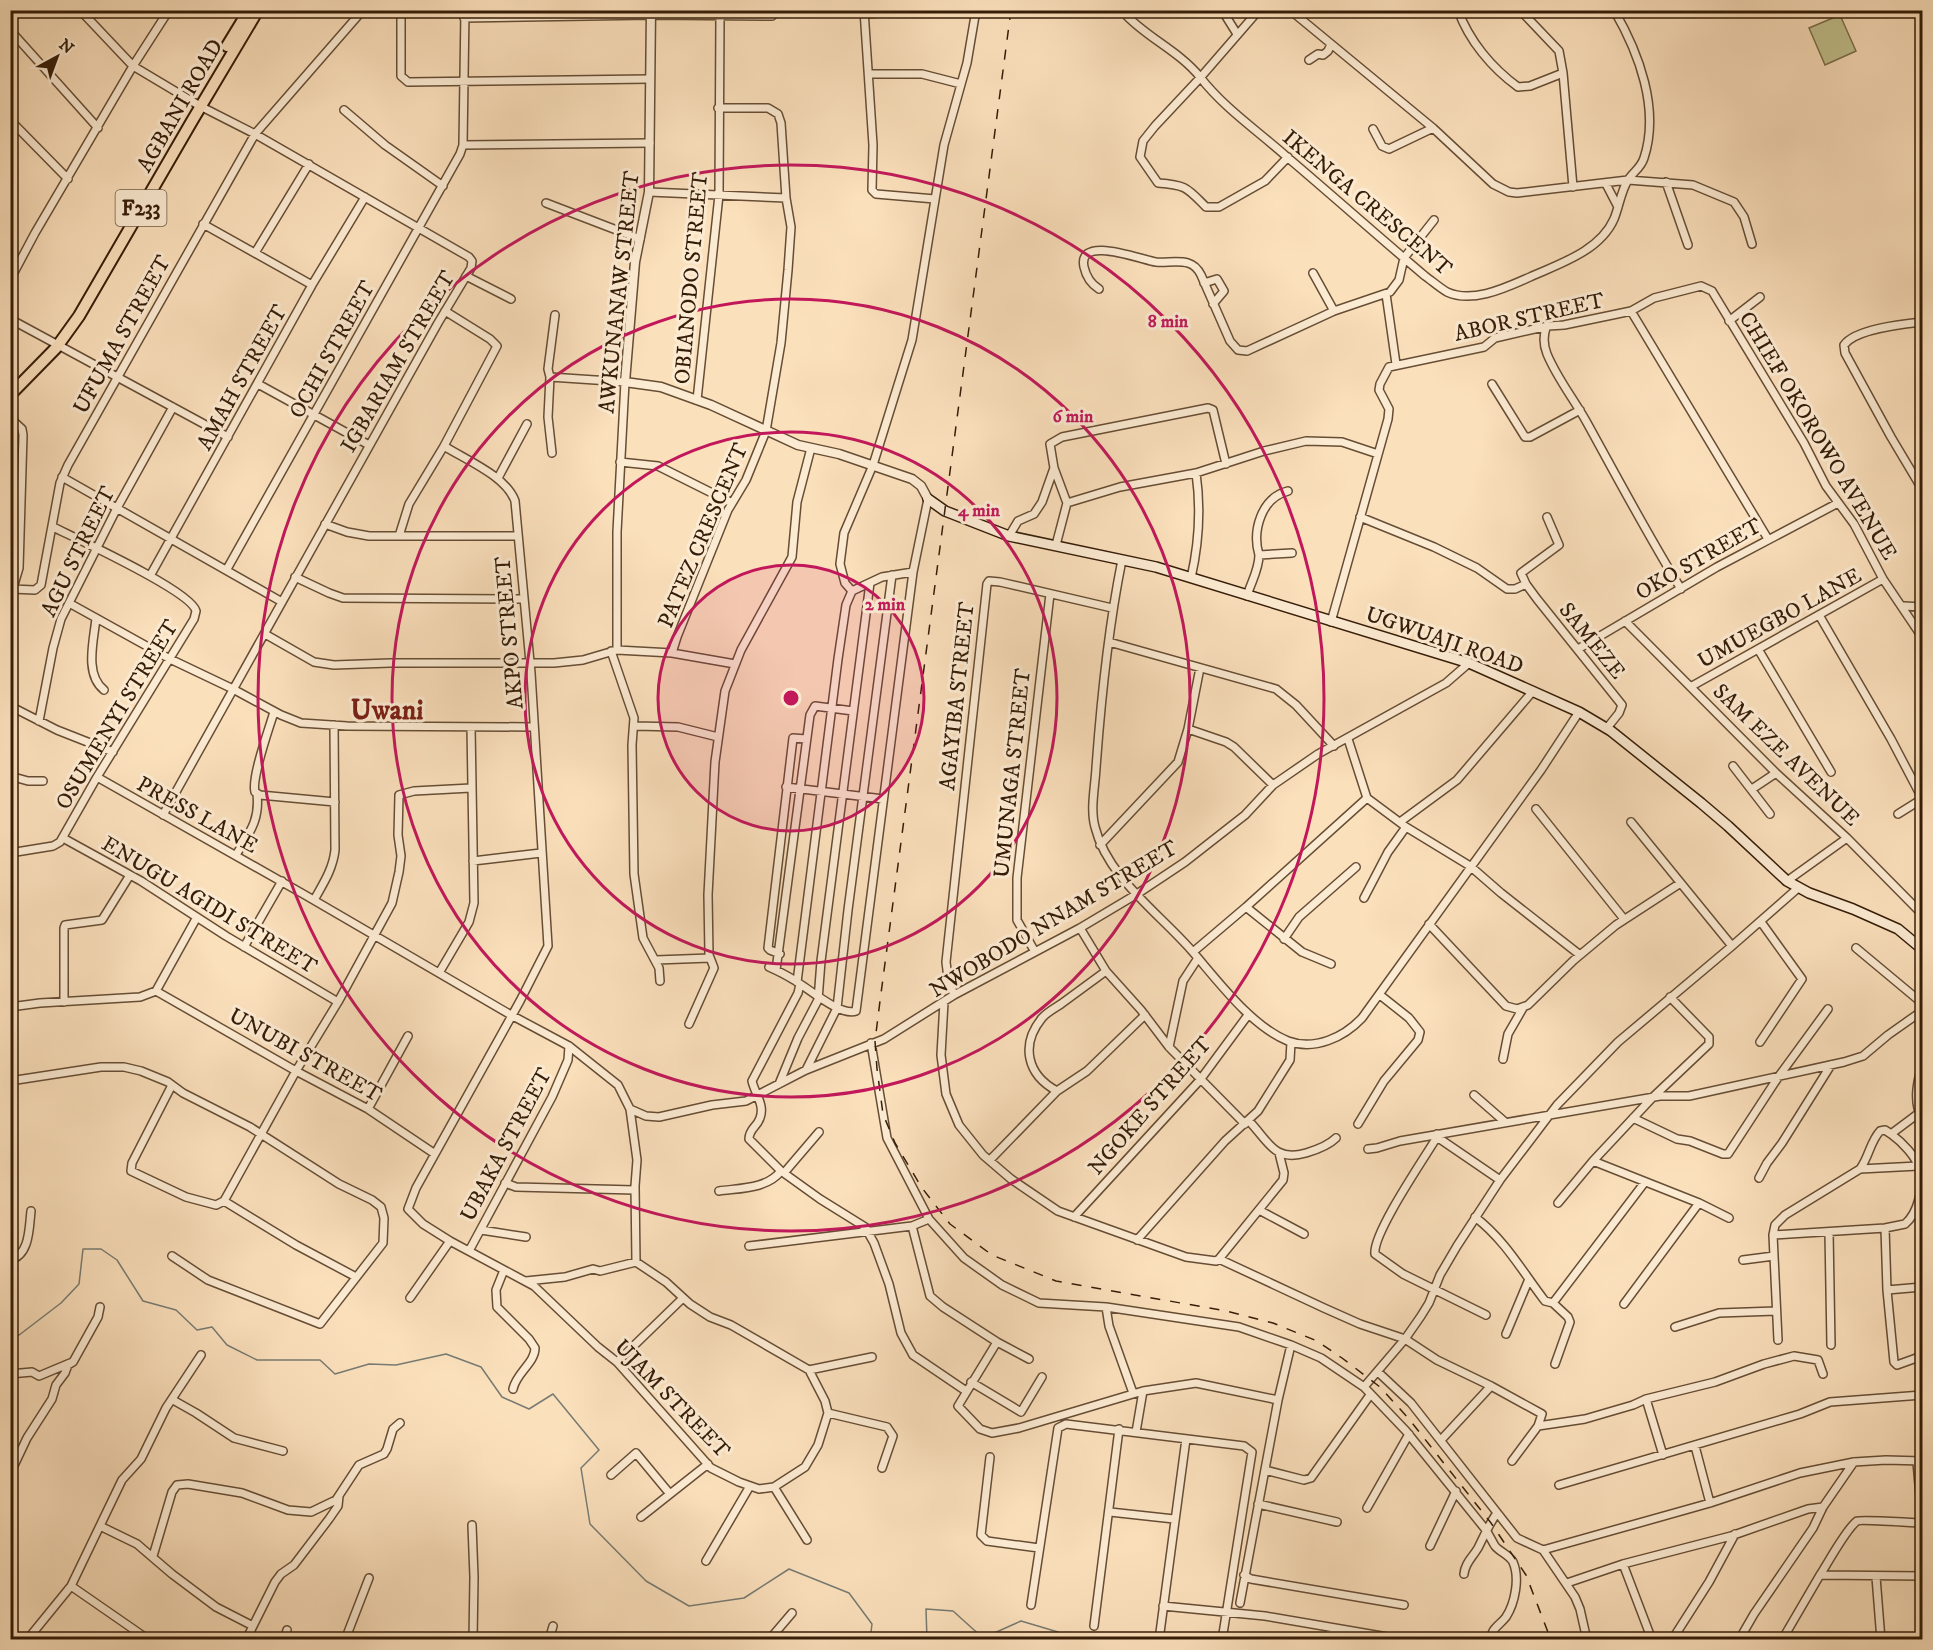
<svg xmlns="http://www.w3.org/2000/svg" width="1933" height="1650" font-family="'IM FELL DW Pica',serif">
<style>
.green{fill:#c1c28f;stroke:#7b6f4b;stroke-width:1.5}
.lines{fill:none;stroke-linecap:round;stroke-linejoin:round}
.stream{stroke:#777b73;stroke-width:1.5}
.minor-casing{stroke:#664d34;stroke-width:10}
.tertiary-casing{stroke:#664d34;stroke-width:11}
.secondary-casing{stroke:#351c07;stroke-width:12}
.primary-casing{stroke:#351c07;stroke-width:14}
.minor{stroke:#fcebd3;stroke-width:7}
.tertiary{stroke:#fcebd3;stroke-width:8}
.secondary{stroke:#fcebd3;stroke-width:9}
.primary{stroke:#fbe0bc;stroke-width:10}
.rail{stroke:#351c07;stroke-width:1.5;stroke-dasharray:10 10;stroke-linecap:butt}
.ring{fill:none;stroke:#c2185b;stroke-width:3}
.labels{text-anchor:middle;stroke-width:6;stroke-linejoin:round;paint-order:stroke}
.shield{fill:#fcebd3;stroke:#715a44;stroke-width:1.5}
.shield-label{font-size:21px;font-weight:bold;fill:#351c07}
.street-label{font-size:22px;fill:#351c07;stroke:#fcebd3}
.district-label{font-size:28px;font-weight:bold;fill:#7a1f14;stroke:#fcebd3}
.centre{fill:#c2185b;stroke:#fcebd3;stroke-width:3}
.ring-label{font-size:18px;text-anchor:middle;font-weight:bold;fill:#c2185b;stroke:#fcebd3;stroke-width:6;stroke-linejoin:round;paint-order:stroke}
</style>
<rect width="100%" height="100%" fill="#fbe0bc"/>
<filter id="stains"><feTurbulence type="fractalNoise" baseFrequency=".00333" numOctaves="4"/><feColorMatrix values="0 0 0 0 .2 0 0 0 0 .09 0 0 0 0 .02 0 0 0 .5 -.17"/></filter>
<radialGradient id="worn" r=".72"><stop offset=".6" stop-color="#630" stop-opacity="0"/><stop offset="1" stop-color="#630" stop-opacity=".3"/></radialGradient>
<path class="green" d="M1840,15L1856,51L1825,65L1809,28Z"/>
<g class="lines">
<path class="stream" d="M10,1342L61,1303L79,1284L83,1249H101L117,1260L143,1301L176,1310L197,1330L212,1327L227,1345L257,1360H320L335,1374L369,1364L396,1365L446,1354L481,1367L502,1397L529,1409L553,1394L599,1450L581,1468L590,1524L646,1581L689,1606L744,1598L789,1569L849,1593L872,1624L870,1640
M927,1640L926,1609L953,1611L983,1638L1021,1621L1058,1632L1064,1640"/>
<g class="minor-casing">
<path id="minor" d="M80,10L133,66L200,106L255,134L469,257L472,261L471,268L438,323L163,815
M401,10V76L408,82L650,79
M864,10L873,145L872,190L876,194L935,199
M1135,10L1127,16C1148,38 1180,52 1200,77C1224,108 1258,131 1287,157C1333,196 1379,237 1425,276C1432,281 1440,288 1447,292C1473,304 1507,287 1530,277C1559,264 1600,251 1614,219C1619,207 1621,191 1628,180C1633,172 1641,168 1644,158C1660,109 1639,53 1614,10
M1222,10L1237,34
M1259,10L1200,78L1155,126L1143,141L1140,157L1158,183C1187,185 1187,188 1206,207H1219L1265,181L1288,157
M1290,10L1433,128L1493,184L1509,192L1517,193L1628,180L1693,185L1734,202L1744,217L1752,244
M1458,10C1469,41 1492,68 1518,87L1530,86L1563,73
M1520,10L1559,51L1563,73L1573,187
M865,14L917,10
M464,18L651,15L772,16L779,10
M10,30L98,128
M1309,60L1318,54L1323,55L1328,51L1331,44
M869,74H922L961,84
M718,108H768L778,114L781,123L786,198
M344,110L385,145L443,186
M10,120L68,179
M1373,129L1382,146L1389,149L1433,128
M463,145L650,143
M1666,182L1688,245
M1606,184L1618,207
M649,192L786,198L791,227L788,270L781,343L766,431L746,480L728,510L677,637L672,653
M546,203L640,239
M203,224L312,285
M255,253L309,164
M1313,273L1334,311
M466,276L511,299
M10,280L35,233L133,66L169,10
M1204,283L1217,279L1224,291L1213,304
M1099,289C1091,284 1086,276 1084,267C1077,234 1142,260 1156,262C1166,263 1178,260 1188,263C1195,265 1198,269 1201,275L1230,341L1238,350L1247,351L1334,311L1390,292L1399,280L1404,258L1434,220
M1386,294L1396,364
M1631,311L1768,539
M555,315L548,369L550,377L625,382L617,532V650
M10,319L228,437
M1729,321L1760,297
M1922,322C1903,324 1855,329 1844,345L1845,353L1891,437L1922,489
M1546,328C1543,337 1543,344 1547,354C1557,378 1573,398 1586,421C1617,477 1647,534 1681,589
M550,377L548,417L552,453
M258,384L369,445
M1492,384L1525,437H1530L1580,410
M697,400L719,195L720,16
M10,418L22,429L23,435L19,568L10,598
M444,446C466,460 506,476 515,501L531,673L548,946L520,1001L416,1188L408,1209L423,1224L450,1241L534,1286L598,1347L617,1362L711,1468L739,1482L759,1489L774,1487L805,1467L818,1445L828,1413L825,1401L809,1370L731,1325L710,1317L690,1304L666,1282L636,1262
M620,462L658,466L732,503
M1054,468L1067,503
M62,477L282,602
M498,478L527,424
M1288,491C1261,498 1252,531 1259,555L1292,553
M1360,517L1434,547L1477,568L1507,589H1515L1526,584
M1547,517L1559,545L1521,573L1526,584L1537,599L1622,705L1619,713L1607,728
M325,524L347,532L369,536H518
M399,536L409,504L444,446L497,346L490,339L445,311
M1009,536L1018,521L1034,514L1042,502L1054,468L1050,444L1062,437L1208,408L1213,410L1226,464
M1056,545L1067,503L1120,487L1196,473L1264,451L1306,441L1342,442L1378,454
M1122,560C1108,629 1101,699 1096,768C1095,787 1090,809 1095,827C1107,877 1160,914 1192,951C1218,981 1251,1026 1288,1041C1315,1051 1344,1037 1362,1018L1541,770L1579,712
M227,569L460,154L463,145L465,10
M150,576L312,285L365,197
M295,577L329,593L343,598L524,599
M1191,578C1199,543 1201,508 1196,473
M12,589L35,590L41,585L60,483L68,465L255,134L363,10
M852,591L845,583L840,564L844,533L873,465L912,340L944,145L967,63L976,10
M852,591L882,577L913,572L928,499
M1247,596C1251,582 1259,570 1259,555
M69,603L170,659L233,689L281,715L301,723L347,726L533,727
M1904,606L1922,607
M1819,615L1891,739L1922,798
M96,618C94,640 84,674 104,690
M1625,621L1776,773L1847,838L1922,914
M1331,622L1388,419L1389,409L1379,390L1380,384L1389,367L1484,347L1495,338L1548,326L1564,325L1617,314L1631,311L1654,298L1701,286L1712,291L1804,443L1826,486L1854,524L1883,579L1922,637
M265,634L314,662L334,665L390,663H554L583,660L617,650L672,653L735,664
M1109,642L1276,689L1296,705L1334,746
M1578,649L1717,567L1838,503
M1758,649L1831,772
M611,651L634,718L632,745L634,874L643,938L659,968L660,981
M1692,686L1883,579
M10,706L57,730L113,752
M274,712C269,729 251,778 255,792L260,795L335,802
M39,721L53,648L61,619L117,508L173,407
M635,726L678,727L718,737
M1188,729L1226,742L1234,747L1273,785
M1348,739L1367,798L1406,827L1470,866L1501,893L1580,955
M1733,766L1770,814
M10,776L28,781H43
M97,777L305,895L511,1015L569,1046L618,1085L630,1109L637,1160L635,1186L636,1262L600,1271L593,1269L565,1277L526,1281
M786,787L883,799
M1752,789L1776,773
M1536,809L1624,919
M1898,814L1922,799
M1400,822L1457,780L1533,691
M1631,822L1732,946
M63,838L141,881L226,936L338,1002
M1100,845L1178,762L1188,729L1200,668
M10,853L53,846L60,842L97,777L194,619L196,611C191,591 77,539 53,527
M236,855C249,833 260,821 257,794
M473,861L541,853
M1787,881L1847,838
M1364,898L1388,852L1406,827
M314,900C323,884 333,869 335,850L334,725
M1246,907L1302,952L1331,964
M1429,924L1506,1006L1517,1009L1528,1005L1574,960L1616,925L1679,884
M1080,928L1106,971L1141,1010L1169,1047L1245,1124
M1284,939L1299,917L1356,867
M244,947L282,881
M1856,948L1922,1003
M1035,952L1017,920V878L1050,594
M1193,952L1246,907L1367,798
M780,954L770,950L768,948L793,738L806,739
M656,960L710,958
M769,967C778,971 786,975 794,980C808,988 841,1017 856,1011L913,572
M776,970L810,715L815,706L853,711
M439,973L469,922L474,903L471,727
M797,982L838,659L846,605L852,591
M800,984L798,993L752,1081C755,1094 765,1105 760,1118C757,1127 749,1129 749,1139L781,1171L820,1199L865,1227L874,1243L889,1284L901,1333L913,1355L966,1391
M156,991L197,917
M954,995L948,978L946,962L987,584L989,581L1000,582L1112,608
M64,1002V928L65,925L102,920L130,875
M944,1002L941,1055L946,1094L959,1125L983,1155L1011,1179L1058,1211L1186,1257L1216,1261L1219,1259L1283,1180L1284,1173L1279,1153
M10,1007L40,1003L140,997L156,991L296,1071L368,1109L435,1154
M689,1024L714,968L709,955L708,895L715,762L725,691L741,650L792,557L797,502L811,448
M1760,1042L1802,979L1761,922
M871,1043L887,1138L929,1219L964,1258L1002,1285L1039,1303L1106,1307L1239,1327L1291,1345L1321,1358L1364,1387L1406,1431L1486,1530C1489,1535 1492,1541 1495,1546C1500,1552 1509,1555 1513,1562C1520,1578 1515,1603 1506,1617C1500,1625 1490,1629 1491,1640
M1169,1047L1183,981L1198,958
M1503,1059L1508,1034L1523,1008
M1922,1065C1917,1083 1913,1102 1922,1119
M806,1070L837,1008L848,910L892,575
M10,1081L101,1067H124L141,1071L168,1082L183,1093L250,1127L339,1184L372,1200L381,1207L384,1218L383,1243L320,1324L208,1280L172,1256
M779,1084L798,1038L818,1000L821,961L870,583
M172,1085L132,1163L131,1171L186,1197L216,1205L224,1201
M1057,1091C1027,1075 1020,1045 1042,1018C1047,1012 1055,1008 1061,1004C1076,993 1091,982 1106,971
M1474,1095L1505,1122
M368,1109L408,1036
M630,1109L646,1116L659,1117L712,1105L746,1101L806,1070L884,1039L954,995L1080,928L1137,894L1185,862L1245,815L1273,785L1318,754L1446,683L1469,663
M1633,1118L1677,1139L1690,1141L1723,1154H1728L1779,1076L1828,1009
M1249,1121C1269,1142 1274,1162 1306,1153C1316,1150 1328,1146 1336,1138
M1358,1124L1384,1081L1418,1040L1420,1032L1409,1018L1380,995
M1437,1134V1137L1500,1180
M1437,1137C1425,1157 1372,1234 1375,1254L1403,1274L1486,1315
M1368,1149L1377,1148L1400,1141L1660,1096H1689L1844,1062L1863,1056L1888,1035L1922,1011
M990,1160L1057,1091L1087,1071L1145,1015
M1593,1161L1699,1203L1729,1218
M1860,1169L1918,1166
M784,1173L819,1132
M1759,1178L1767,1163L1782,1143L1831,1065
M505,1183L516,1187L635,1190
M719,1191C740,1188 767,1189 781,1171
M224,1201L296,1071L338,1002L392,903L399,872L401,856L398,835L399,795L414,791L471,788
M224,1201L296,1245L356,1277
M1558,1203L1593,1161L1652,1098L1709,1044V1037L1706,1034L1670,997
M1259,1210L1304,1234
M1074,1217L1200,1080L1248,1015
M1475,1217C1505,1240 1522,1271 1545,1301L1553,1303L1645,1182
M912,1226L930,1296L943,1307L997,1342
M1885,1228L1887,1290L1894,1362L1897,1365L1922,1356
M481,1230L526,1237
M1829,1232L1831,1345
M1773,1235L1885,1228L1905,1224C1918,1213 1924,1187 1920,1171C1917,1157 1902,1142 1891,1134
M1137,1240L1225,1141L1258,1111L1290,1060L1291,1042
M749,1246L912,1226L929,1219
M469,1251L552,1097L568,1060L569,1046
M1219,1259L1324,1308L1360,1324L1405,1339L1437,1360L1491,1386L1542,1414L1538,1426L1512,1461
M10,1260C30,1255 29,1228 31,1211
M1743,1260L1774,1256
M504,1270L496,1290L497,1307L529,1339L535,1348C535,1363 516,1373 513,1389
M1887,1290L1922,1287
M410,1298L450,1241
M1553,1303L1568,1317L1570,1322L1555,1364
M1624,1304L1699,1203
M1106,1307L1109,1326L1133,1393
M1675,1327L1719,1313L1776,1311
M1506,1334L1529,1279
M1778,1340L1773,1235L1775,1225L1785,1215L1860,1169C1869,1157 1870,1142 1880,1131L1885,1130L1891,1134L1919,1113
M1029,1359L997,1342L958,1406L980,1429L992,1433L1019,1428L1143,1391L1196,1383L1278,1400
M617,1362L683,1298
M809,1370L872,1357
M1378,1372L1411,1403L1517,1538L1543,1550L1575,1597L1580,1609L1587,1640
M10,1374L32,1372L39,1376L70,1363
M971,1382L1021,1412L1042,1377
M1364,1387L1405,1339L1421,1316L1429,1303L1440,1275L1457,1246L1500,1180L1557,1105L1618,1042L1732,946L1798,888
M1646,1399L1663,1455
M173,1400L196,1413L234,1438L283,1451
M828,1413L887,1427L893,1436L882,1468
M1538,1426L1585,1419L1633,1405L1646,1399L1715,1382L1764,1364L1794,1356L1818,1360L1823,1374
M1136,1432L1143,1391
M1441,1440L1491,1386
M1695,1446L1710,1503
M990,1457L981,1535L987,1541L1039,1548
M1917,1462L1922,1519
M1265,1470L1304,1480L1311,1478L1370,1395
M10,1474L27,1438L52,1399L56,1385L65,1373L68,1365L73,1362L98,1317L100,1307
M611,1475L636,1453L670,1494L708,1464
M1559,1485L1800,1414L1830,1402L1922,1395
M774,1487L807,1540
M1258,1504L1337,1522
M1367,1508L1409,1434
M1110,1512L1174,1519
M641,1517L670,1494
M472,1525L474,1577L473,1640
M100,1526L137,1544L172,1574L216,1607L253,1626
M1430,1546L1456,1491
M1543,1550L1710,1503L1800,1473L1854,1462L1886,1460L1922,1461
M153,1556L172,1492L177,1485L188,1484L242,1493L288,1510L311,1512L336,1500L359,1465L384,1454L387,1449L393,1429L400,1423
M706,1561L750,1486
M1623,1564L1652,1640
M1464,1574C1465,1563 1472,1558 1478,1548C1484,1536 1489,1524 1497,1513
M1244,1575L1251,1579L1404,1605
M1820,1575C1828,1563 1846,1529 1857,1521C1861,1519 1913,1523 1922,1523
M1876,1577L1881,1640
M1567,1583L1623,1564L1731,1536L1808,1509L1823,1507
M71,1586L149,1640
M1240,1603L1278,1400L1291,1345
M1031,1605L1058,1428L1066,1424L1244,1446L1252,1452L1222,1640
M1163,1606L1265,1616L1405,1640
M1094,1626L1119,1429
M1329,1627L1334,1640
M10,1632L21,1640
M1784,1637L1811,1640
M27,1640L71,1586L122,1480L141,1459L166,1408L201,1355
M246,1640L275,1582L281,1574L294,1565L329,1519L338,1506L339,1496
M284,1640L287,1630
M345,1640L369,1578
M549,1640L553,1626
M769,1640L792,1613
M968,1640V1639
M1159,1640L1186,1439
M1672,1640L1709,1582L1735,1534
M1739,1640L1754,1614L1813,1528L1823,1507L1854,1462
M1782,1640L1820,1575L1922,1576
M1848,1640L1881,1638"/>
</g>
<g class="tertiary-casing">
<path id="tertiary" d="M651,10L649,192L635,262L625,382L661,387L711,405L798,445L839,454L912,479L921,486L928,499"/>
</g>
<g class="secondary-casing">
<path id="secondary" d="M928,499L945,511L1009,536L1156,567L1469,663L1579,712L1611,731L1701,803L1728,826L1787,881L1809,893L1853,909L1898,929L1922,949"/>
</g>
<g class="primary-casing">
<path id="primary" d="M227,46L249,10
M10,395L56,348L79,316L192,121L258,10"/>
</g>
<use href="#minor" class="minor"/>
<use href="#tertiary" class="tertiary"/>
<use href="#secondary" class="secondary"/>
<use href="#primary" class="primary"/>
<path class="rail" d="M1011,10L880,1001L875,1041L877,1069L883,1114L895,1143L922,1188L950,1224L992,1255L1056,1281L1226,1311L1273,1323L1317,1341L1342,1358L1380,1387L1409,1419L1491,1523L1526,1575L1551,1640"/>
</g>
<circle cx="791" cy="698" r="133" fill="#c2185b" fill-opacity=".12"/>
<g class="ring">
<circle cx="791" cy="698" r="133"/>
<circle cx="791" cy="698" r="266"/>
<circle cx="791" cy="698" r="399"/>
<circle cx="791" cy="698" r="533"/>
</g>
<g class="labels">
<rect class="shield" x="115.5" y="190" width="51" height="36" rx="4.5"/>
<g class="shield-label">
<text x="141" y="215">F233</text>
</g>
<g class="street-label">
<text transform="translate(179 105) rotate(-60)" y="8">AGBANI ROAD</text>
<text transform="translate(1368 202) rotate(40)" y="8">IKENGA CRESCENT</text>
<text transform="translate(690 278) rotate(-85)" y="8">OBIANODO STREET</text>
<text transform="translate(618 292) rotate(-84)" y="8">AWKUNANAW STREET</text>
<text transform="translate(1529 316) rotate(-13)" y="8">ABOR STREET</text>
<text transform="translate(121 334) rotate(-61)" y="8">UFUMA STREET</text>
<text transform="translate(331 349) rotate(-61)" y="8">OCHI STREET</text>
<text transform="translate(397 361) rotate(-60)" y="8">IGBARIAM STREET</text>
<text transform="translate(241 377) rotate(-61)" y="8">AMAH STREET</text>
<text transform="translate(1819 435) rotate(59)" y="8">CHIEF OKOROWO AVENUE</text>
<text transform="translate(702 535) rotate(-67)" y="8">PATEZ CRESCENT</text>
<text transform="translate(77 551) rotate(-64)" y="8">AGU STREET</text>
<text transform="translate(1698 558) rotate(-30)" y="8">OKO STREET</text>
<text transform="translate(1779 617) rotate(-29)" y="8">UMUEGBO LANE</text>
<text transform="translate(508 633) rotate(-95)" y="8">AKPO STREET</text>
<text transform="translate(1445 639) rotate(19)" y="8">UGWUAJI ROAD</text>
<text transform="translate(1593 640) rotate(51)" y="8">SAMEZE</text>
<text transform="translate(956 696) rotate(-84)" y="8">AGAYIBA STREET</text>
<text transform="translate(116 714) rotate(-59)" y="8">OSUMENYI STREET</text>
<text transform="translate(1787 754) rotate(44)" y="8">SAM EZE AVENUE</text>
<text transform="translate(1011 773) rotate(-84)" y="8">UMUNAGA STREET</text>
<text transform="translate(198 814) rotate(29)" y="8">PRESS LANE</text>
<text transform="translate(210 904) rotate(31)" y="8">ENUGU AGIDI STREET</text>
<text transform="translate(1053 918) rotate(-31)" y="8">NWOBODO NNAM STREET</text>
<text transform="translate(306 1054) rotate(29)" y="8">UNUBI STREET</text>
<text transform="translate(1149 1105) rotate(-49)" y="8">NGOKE STREET</text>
<text transform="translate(505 1144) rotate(-62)" y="8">UBAKA STREET</text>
<text transform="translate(673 1398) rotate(46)" y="8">UJAM STREET</text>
</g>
<g class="district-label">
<text x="387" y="719">Uwani</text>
</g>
</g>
<circle cx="791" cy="698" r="9" class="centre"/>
<g class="ring-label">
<text x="1168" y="327">8 min</text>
<text x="1073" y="422">6 min</text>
<text x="979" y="516">4 min</text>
<text x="885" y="610">2 min</text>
</g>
<rect width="1933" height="1650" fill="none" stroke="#fbe0bc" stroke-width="36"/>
<rect x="12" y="12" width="1909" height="1626" fill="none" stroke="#351c07" stroke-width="3"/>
<rect x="18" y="18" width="1897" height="1614" fill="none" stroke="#351c07" stroke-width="1.5"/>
<g transform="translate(57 57) rotate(41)" stroke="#fcebd3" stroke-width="4.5" paint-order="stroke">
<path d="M0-4.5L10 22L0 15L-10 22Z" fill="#351c07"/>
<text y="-9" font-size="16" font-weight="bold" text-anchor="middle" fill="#351c07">N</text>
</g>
<rect width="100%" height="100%" filter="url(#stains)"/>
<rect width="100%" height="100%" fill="url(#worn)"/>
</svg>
